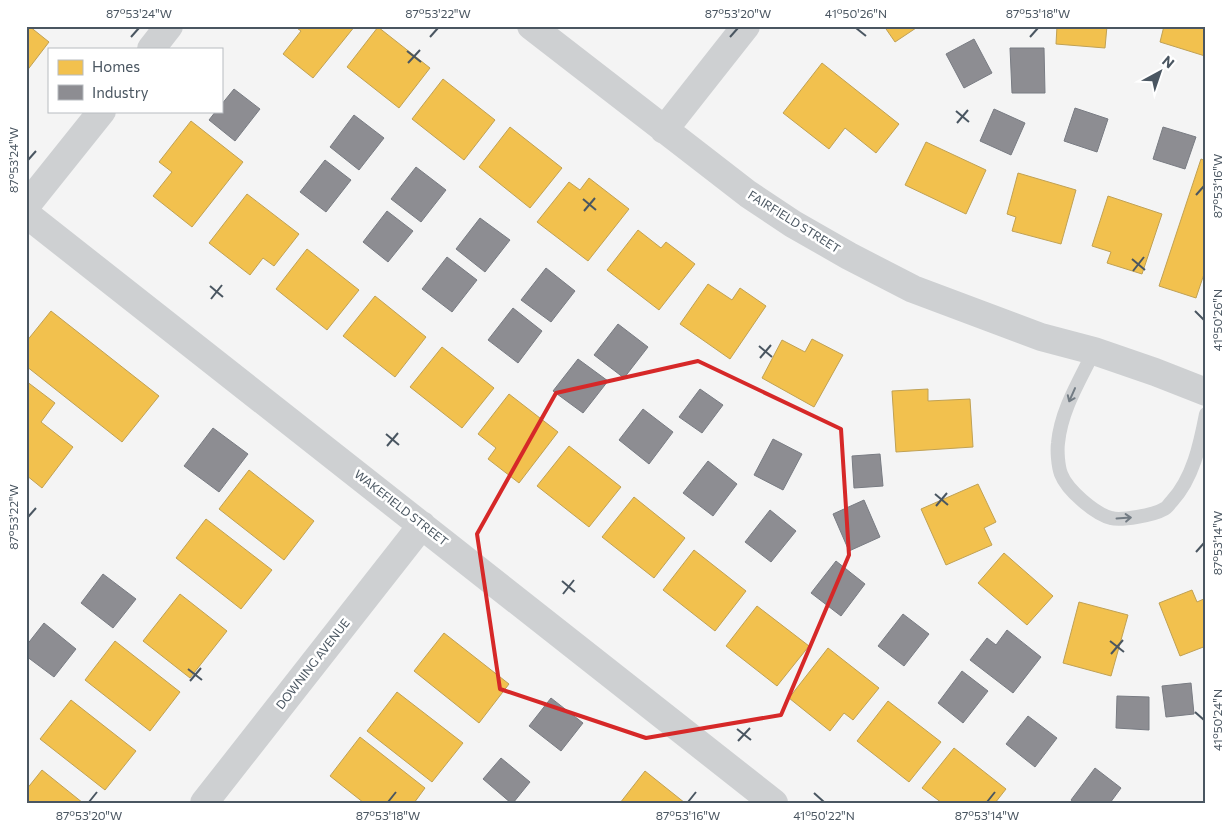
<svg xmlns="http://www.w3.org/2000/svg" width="1232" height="829" font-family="Commissioner,sans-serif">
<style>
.homes{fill:#f2c14e;stroke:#c0a154}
.industry{fill:#8d8d92;stroke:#797c83}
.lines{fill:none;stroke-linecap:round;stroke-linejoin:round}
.service{stroke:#ced0d2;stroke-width:14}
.minor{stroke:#ced0d2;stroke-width:28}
.oneway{stroke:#727b83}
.marked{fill:none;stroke:#d62828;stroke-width:4;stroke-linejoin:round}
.ticks{fill:none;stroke:#4a5661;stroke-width:2}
.labels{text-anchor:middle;stroke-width:5;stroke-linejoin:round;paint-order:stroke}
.street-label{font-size:12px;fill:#4a5661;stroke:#fff}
.neatline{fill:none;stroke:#4a5661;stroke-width:2}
.ticks-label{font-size:12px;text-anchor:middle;fill:#4a5661}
</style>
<rect width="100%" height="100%" fill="#f4f4f4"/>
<path class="homes" d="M26,26H29L49,42L26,72Z
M294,26H355L313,78L283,54L301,31Z
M884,26H919L895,42Z
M1057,26H1107L1105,48L1056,44Z
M1164,26H1206L1205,56L1160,42Z
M378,27L430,68L399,108L347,67Z
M822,63L899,124L876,153L845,128L829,149L783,113Z
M443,79L495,120L464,160L412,119Z
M191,121L243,162L192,227L153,196L172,172L159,162Z
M510,127L562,168L530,208L479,167Z
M926,142L986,170L966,214L905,185Z
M1201,159L1206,161V268L1196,298L1159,286Z
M1018,173L1076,190L1061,244L1012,231L1016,217L1007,214Z
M589,178L629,209L588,261L537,222L569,182L580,190Z
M247,194L299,234L274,266L263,258L250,275L209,243Z
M1108,196L1162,214L1142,274L1107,263L1111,252L1092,246Z
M638,230L661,248L666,242L695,264L659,310L607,270Z
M307,249L359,290L327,330L276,289Z
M708,284L732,300L740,288L766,306L730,359L680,324Z
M375,296L426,337L395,377L343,336Z
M51,311L159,396L122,442L26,366V342Z
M812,339L843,355L814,407L762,378L782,340L805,352Z
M442,347L494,388L462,428L410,387Z
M26,381L55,403L41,422L73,447L42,488L26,475Z
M928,389V401L970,399L973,447L896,452L892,391Z
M509,394L558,432L519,483L488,459L496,448L478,434Z
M569,446L621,487L589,527L537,486Z
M249,470L314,521L284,560L219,509Z
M978,484L996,522L984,528L992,545L946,565L921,509Z
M634,497L685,538L654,578L602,537Z
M206,519L272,570L241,609L176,558Z
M694,550L746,591L715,631L663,590Z
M1004,553L1053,596L1027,625L978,583Z
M1192,590L1197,602L1206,598V646L1180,656L1159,603Z
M180,594L227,631L190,678L143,641Z
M1079,602L1128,615L1111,676L1063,663Z
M757,606L809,646L777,686L726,646Z
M444,633L509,684L479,723L414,671Z
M115,641L180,692L150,731L85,680Z
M828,648L879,688L853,720L844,713L830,731L789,698Z
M397,692L463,743L432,782L367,731Z
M71,700L136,751L105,790L40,739Z
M888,701L941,742L909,782L857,741Z
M360,737L425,788L414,803H364L330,776Z
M954,748L1006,789L995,803H942L922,788Z
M42,770L83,803H26V790Z
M645,771L685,803H620Z"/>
<path class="industry" d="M974,39L992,73L964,88L946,54Z
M1010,48H1044L1045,93H1012Z
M234,89L260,109L235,141L209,120L216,111H221V105Z
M1075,108L1108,119L1097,152L1064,141Z
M994,109L1025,123L1011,155L980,141Z
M354,115L384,138L359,170L330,147Z
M1163,127L1196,137L1185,169L1153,159Z
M325,160L351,180L326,212L300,192Z
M416,167L446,190L421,222L391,199Z
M387,211L413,231L388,262L363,242Z
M480,218L510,240L485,272L456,249Z
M447,257L477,280L452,312L422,289Z
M546,268L575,291L551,322L521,300Z
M513,308L542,331L518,363L488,340Z
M618,324L648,347L624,378L594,355Z
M578,359L608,381L583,413L553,391Z
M700,389L723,405L702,433L679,417Z
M643,409L673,432L649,464L619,440Z
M213,428L248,454L219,492L184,466Z
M773,439L802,454L783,490L754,475Z
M880,454L883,486L854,488L852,456Z
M708,461L737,484L713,516L683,493Z
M864,500L880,537L849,551L833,514Z
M770,510L796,531L771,562L745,542Z
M836,561L865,584L841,616L811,593Z
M103,574L136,599L113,628L81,603Z
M903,614L929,634L904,666L878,646Z
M44,623L76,649L54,677L26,656V646Z
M1007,630L1041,657L1013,693L970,660L987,638L996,645Z
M962,671L988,691L963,723L938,703Z
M1191,683L1194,714L1166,717L1162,686Z
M1117,696L1149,697V730L1116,728Z
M551,698L583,723L561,751L529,726Z
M1028,716L1057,738L1035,767L1006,744Z
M501,758L530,782L513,803H511L483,779Z
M1095,768L1121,788L1110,803H1075L1071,800Z"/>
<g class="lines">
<path class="service" d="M1094,351C1080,380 1061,410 1058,443C1057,451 1058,466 1061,474C1067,490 1095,514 1111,518C1121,521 1154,515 1164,509C1167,508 1169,504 1172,501C1193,478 1200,445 1206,414"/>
<path class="minor" d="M531,26L748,194L793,224L849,256L913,289L1041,337L1094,351L1155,372L1206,392
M151,49L169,26
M664,130L746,26
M26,206L102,111
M26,214L774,803
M204,803L422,525"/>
</g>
<defs><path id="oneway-shaft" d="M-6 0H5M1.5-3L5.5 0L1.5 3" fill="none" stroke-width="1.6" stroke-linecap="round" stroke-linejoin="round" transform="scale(1.25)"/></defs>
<g class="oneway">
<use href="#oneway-shaft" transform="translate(1072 395) rotate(114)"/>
<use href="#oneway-shaft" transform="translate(1124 518) rotate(-4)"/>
</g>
<path class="marked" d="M698,361L841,429L849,555L781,715L646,738L500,689L477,534L556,393Z"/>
<path class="ticks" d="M856,28L866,36M131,37L139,28M430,37L438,28M730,37L738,28M1030,37L1038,28M407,51L421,62M408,63L420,50M956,111L969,122M957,123L968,110M28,160L36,151M1196,195L1204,186M583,199L596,210M584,211L595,198M1132,259L1145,270M1133,271L1144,257M210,286L223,297M211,299L222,285M1195,311L1204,320M759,346L772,357M760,358L771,345M386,434L399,445M387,446L398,433M935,494L948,505M936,506L947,493M28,517L36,508M1196,552L1204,543M562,581L575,592M563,594L574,580M1110,641L1124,652M1111,654L1123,640M188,669L202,680M190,681L201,668M1195,712L1204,720M737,729L751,740M738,741L750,728M814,793L824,802M89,802L97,792M388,802L396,792M688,802L696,792M987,802L995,792"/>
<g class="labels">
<g class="street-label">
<text transform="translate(794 222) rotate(32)" y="4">FAIRFIELD STREET</text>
<text transform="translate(401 508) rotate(38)" y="4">WAKEFIELD STREET</text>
<text transform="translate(313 664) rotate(-52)" y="4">DOWNING AVENUE</text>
</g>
</g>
<rect width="1232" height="829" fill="none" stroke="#ffffff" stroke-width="55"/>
<rect x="48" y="48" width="175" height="65" fill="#ffffff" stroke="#b7bbc0"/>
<rect x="58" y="60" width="25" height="15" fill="#f2c14e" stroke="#b7bbc0"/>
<text x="92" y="72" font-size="15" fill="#4a5661">Homes</text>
<rect x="58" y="85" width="25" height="15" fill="#8d8d92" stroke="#b7bbc0"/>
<text x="92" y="98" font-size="15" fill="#4a5661">Industry</text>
<g transform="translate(1160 72) rotate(40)" stroke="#ffffff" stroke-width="4" paint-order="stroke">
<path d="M0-4L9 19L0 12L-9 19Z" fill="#4a5661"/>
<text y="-8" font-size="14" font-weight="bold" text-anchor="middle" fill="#4a5661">N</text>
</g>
<rect x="28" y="28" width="1176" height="774" class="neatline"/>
<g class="ticks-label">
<text x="139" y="18">87°53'24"W</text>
<text x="438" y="18">87°53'22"W</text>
<text x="738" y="18">87°53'20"W</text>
<text x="856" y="18">41°50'26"N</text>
<text x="1038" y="18">87°53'18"W</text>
<text transform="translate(14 160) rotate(-90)" y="4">87°53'24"W</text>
<text transform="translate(1218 186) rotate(-90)" y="4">87°53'16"W</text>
<text transform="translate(1218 320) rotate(-90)" y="4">41°50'26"N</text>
<text transform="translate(14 517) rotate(-90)" y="4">87°53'22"W</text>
<text transform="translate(1218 543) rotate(-90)" y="4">87°53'14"W</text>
<text transform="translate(1218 720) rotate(-90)" y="4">41°50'24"N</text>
<text x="89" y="820">87°53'20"W</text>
<text x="388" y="820">87°53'18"W</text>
<text x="688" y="820">87°53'16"W</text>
<text x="824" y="820">41°50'22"N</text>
<text x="987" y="820">87°53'14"W</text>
</g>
</svg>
